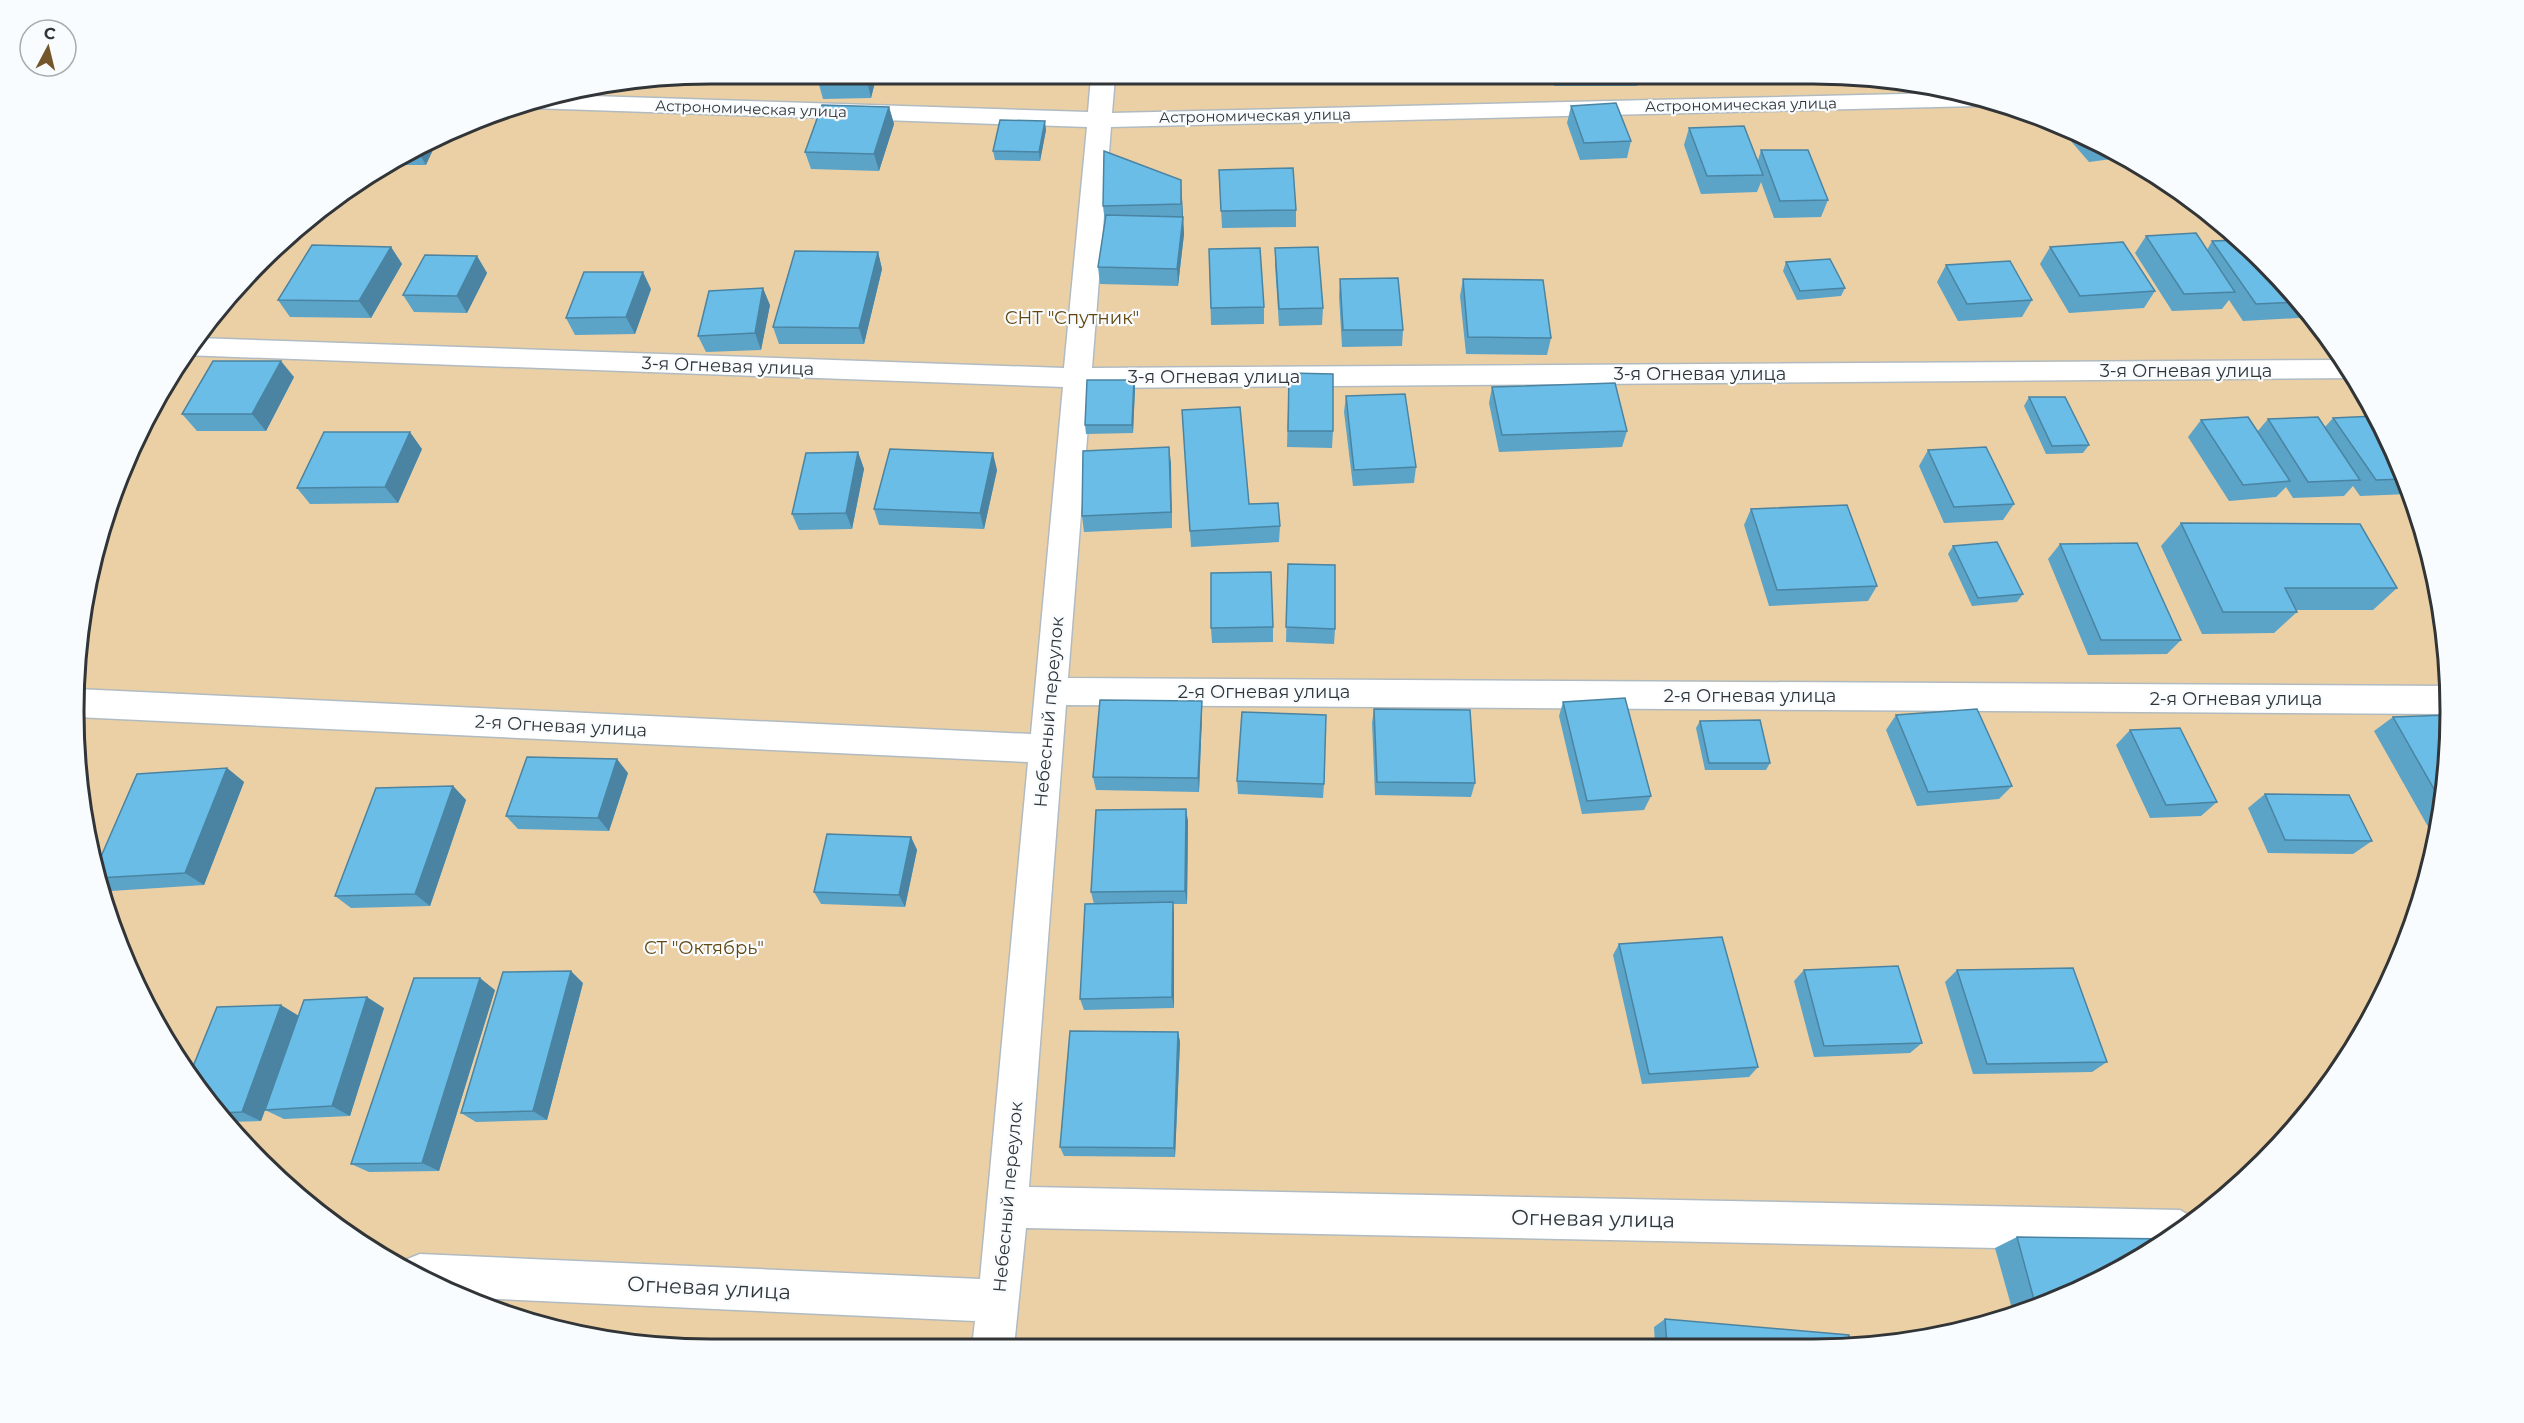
<svg xmlns="http://www.w3.org/2000/svg" width="2524" height="1423" font-family="Montserrat,sans-serif">
<style>
.green{fill:#ecd0a5}
.lines{fill:none;stroke-linecap:round;stroke-linejoin:round}
.minor-casing{stroke:#b0bbc1;stroke-width:3}
.minor{fill:#fff;fill-rule:evenodd}
.wall{fill:#5ba3c7}
.shaded-wall{fill:#4a84a2}
.building{fill:#6abde7;stroke:#4a84a2;stroke-width:1.5}
.labels{text-anchor:middle;stroke-width:4.5;stroke-linejoin:round;paint-order:stroke}
.far-street-label{font-size:15px;fill:#313537;stroke:#f8fcff}
.park-label{font-size:18px;fill:#644710;stroke:#f8fcff}
.street-label{font-size:18px;fill:#313537;stroke:#f8fcff}
.near-street-label{font-size:21px;fill:#313537;stroke:#f8fcff}
.rim{fill:none;stroke:#313537;stroke-width:3}
</style>
<rect width="100%" height="100%" fill="#e5f0f6"/>
<path class="green" d="M1854,75L2017,107L2132,159L2233,232L2319,323L2385,430L2429,547L2449,670L2445,795L2417,917L2365,1031L2264,1162L2167,1242L2018,1316L1895,1344L670,1348L546,1328L392,1264L291,1191L232,1132L159,1031L122,955L86,836L75,753L79,629L95,546L139,430L181,357L260,261L323,205L429,139L507,107L628,79Z"/>
<g class="lines">
<g class="minor-casing">
<path id="minor" d="M1091,77H1115L1112,113L1944,93L1988,101L1978,106L1111,127L1092,368L2342,360L2353,378L1091,388L1068,678L2448,686V714L1066,705L1029,1187L2180,1210L2195,1219L2167,1242L2149,1251L1026,1228L1014,1347H972L975,1321L476,1298L402,1268L405,1260L420,1254L980,1279L1028,762L76,717L77,689L1031,734L1063,387L183,355L197,338L1064,368L1087,127L532,108L522,104L560,95L1088,112Z"/>
</g>
<use href="#minor" class="minor"/>
</g>
<path class="wall" d="M1671,75H1728L1727,77L1673,80Z
M1553,76H1640L1637,86H1554Z
M1122,77H1167V83L1122,84Z
M818,78H876L871,98L823,99L818,81Z
M1571,106L1631,141L1627,158L1580,160L1567,123Z
M889,107L894,124L879,171L811,169L805,152Z
M2057,125L2127,157L2089,162Z
M1689,128L1758,160L1761,150L1828,200L1821,217L1774,218L1761,182L1757,192L1701,194L1684,145Z
M1046,130L1040,161L995,160L993,151Z
M429,139L426,165H387Z
M1219,170L1296,210V227L1222,228Z
M1181,180L1184,234L1178,286L1100,284L1098,267L1105,223L1103,206Z
M2146,236L2207,250L2212,241L2241,240L2306,309L2299,318L2243,321L2229,300L2222,309L2172,311L2135,253Z
M391,247L402,264L371,318L290,317L278,300Z
M2050,247L2155,291L2144,308L2069,313L2040,264Z
M1275,248L1323,308L1322,325L1279,326L1275,265Z
M1209,249L1264,307V324L1211,325Z
M878,252L882,269L864,344H779L773,327Z
M477,256L487,273L467,313L414,312L403,295Z
M265,259L240,299H229L260,261Z
M1786,262L1845,288L1841,296L1797,300L1783,271Z
M1946,265L2032,300L2022,317L1958,321L1937,282Z
M1340,279L1403,330L1402,346L1342,347L1339,296Z
M1463,279L1551,338L1547,355L1466,354L1460,296Z
M651,289L635,334L575,335L566,318Z
M770,305L761,350L706,352L698,336Z
M1289,373L1333,431L1332,448L1287,447Z
M294,377L266,431H197L182,414Z
M1134,380L1135,388L1133,433L1086,434L1085,425Z
M1492,387L1627,431L1622,447L1499,452L1489,403Z
M1346,396L1416,467L1414,483L1353,486L1344,412Z
M2029,397L2089,445L2083,453L2046,454L2024,406Z
M1182,410L1249,504L1280,526L1279,542L1191,547Z
M2333,418L2385,430L2409,494L2360,496L2353,486L2344,496L2293,498L2286,487L2276,497L2229,501L2188,437L2201,420L2257,432L2268,419L2325,427Z
M1169,447L1172,528L1084,532L1082,516Z
M422,449L398,503L310,504L297,488Z
M1928,450L2014,504L2003,520L1944,523L1919,466Z
M858,452L864,469L852,529L799,530L792,514Z
M997,470L984,529L879,525L874,509Z
M1751,509L1877,586L1868,601L1769,606L1744,525Z
M2181,523L2397,588L2373,610H2296L2297,612L2274,633L2202,634L2161,546Z
M2060,544L2181,640L2167,654L2088,655L2048,559Z
M1953,546L2023,594L2017,602L1972,606L1948,554Z
M1288,564L1335,629L1334,644L1286,642Z
M1273,627V642L1212,643L1211,628Z
M1202,701V715L1199,792L1096,790L1093,777Z
M1563,702L1651,796L1644,810L1582,814L1559,716Z
M1374,709L1475,783L1471,797L1375,795L1372,723Z
M1896,715L2012,786L1999,799L1917,806L1886,730Z
M2393,717L2445,795L2436,832H2431L2374,731Z
M1700,721L1770,763L1766,770H1705L1696,728Z
M2130,730L2217,802L2201,816L2150,818L2116,745Z
M227,768L244,782L204,885L111,891L100,884L96,868Z
M628,773L609,831L518,829L506,816Z
M1237,781L1324,784L1323,798L1238,794Z
M453,786L466,800L430,906L351,908L335,896Z
M2265,794L2372,841L2353,854L2268,853L2248,808Z
M1186,809L1188,822L1187,904H1173L1174,915V1008L1084,1010L1080,999L1094,904L1091,892Z
M911,837L917,850L905,907L821,904L814,892Z
M1619,944L1758,1067L1749,1077L1642,1084L1613,955Z
M1804,970L1922,1043L1910,1053L1814,1057L1794,981Z
M1957,970L2107,1062L2092,1072L1973,1074L1945,982Z
M583,983L547,1120L476,1122L461,1113Z
M495,990L439,1171L369,1172L351,1164Z
M384,1008L350,1116L284,1119L265,1110L276,1080L261,1121L225,1122L190,1074L299,1016Z
M1178,1032L1180,1042L1175,1157L1064,1156L1060,1147Z
M2017,1237L2167,1242L2018,1316H2014L1995,1248Z
M1665,1319L1850,1344L1655,1345L1654,1327Z"/>
<path class="shaded-wall" d="M867,78H876L871,98L867,81Z
M889,107L894,124L879,171L874,154Z
M1045,121L1046,130L1040,161L1039,152Z
M440,135L426,165L416,148L429,139Z
M1181,180L1184,234L1178,286L1177,269L1182,219Z
M391,247L402,264L371,318L359,301Z
M878,252L882,269L864,344L859,328Z
M477,256L487,273L467,313L457,296Z
M264,257L265,259L240,299L235,292L260,261Z
M643,272L651,289L635,334L626,317Z
M763,288L770,305L761,350L755,333Z
M281,361L294,377L266,431L252,414Z
M1134,380L1135,388L1133,433L1132,425Z
M410,432L422,449L398,503L385,487Z
M1169,447L1171,463L1172,528L1171,512Z
M858,452L864,469L852,529L846,513Z
M993,453L997,470L984,529L980,513Z
M1202,701V715L1199,792L1198,778Z
M617,759L628,773L609,831L598,818Z
M227,768L244,782L204,885L185,873Z
M453,786L466,800L430,906L415,894Z
M1186,809L1188,822L1187,904L1185,891Z
M911,837L917,850L905,907L899,895Z
M1173,902L1174,915V1008L1172,997Z
M571,971L583,983L547,1120L533,1111Z
M480,978L495,990L439,1171L422,1163Z
M367,997L384,1008L350,1116L332,1106Z
M281,1005L299,1016L261,1121L242,1112Z
M1178,1032L1180,1042L1175,1157L1174,1148Z"/>
<path class="building" d="M818,78H867V81H818Z
M1616,103L1631,141L1584,143L1571,106Z
M822,105L889,107L874,154L805,152Z
M1000,120L1045,121L1039,152L993,151Z
M1744,126L1763,175L1707,176L1689,128Z
M1761,150H1808L1828,200L1780,201Z
M1104,151L1181,180V204L1103,206Z
M1293,168L1296,210L1221,211L1219,170Z
M1106,215L1183,217L1177,269L1098,267Z
M2196,233L2235,292L2184,294L2146,236Z
M2241,240L2299,302L2256,304L2212,241Z
M2123,242L2155,291L2080,296L2050,247Z
M312,245L391,247L359,301L278,300Z
M1318,247L1323,308L1279,309L1275,248Z
M1260,248L1264,307L1211,308L1209,249Z
M795,251L878,252L859,328L773,327Z
M425,255L477,256L457,296L403,295Z
M1830,259L1845,288L1800,291L1786,262Z
M2010,261L2032,300L1967,304L1946,265Z
M584,272H643L626,317L566,318Z
M1398,278L1403,330H1343L1340,279Z
M1463,279L1543,280L1551,338L1468,337Z
M763,288L755,333L698,336L709,291Z
M213,361H281L252,414H182Z
M1289,373L1333,374V431H1288Z
M1087,380H1134L1132,425H1085Z
M1615,383L1627,431L1502,435L1492,387Z
M1405,394L1416,467L1354,470L1346,396Z
M2029,397H2065L2089,445L2052,446Z
M1240,407L1249,504L1278,503L1280,526L1190,531L1182,410Z
M2376,416L2385,430L2403,479L2376,480L2333,418Z
M2248,417L2290,481L2243,485L2201,420Z
M2318,417L2360,480L2308,482L2268,419Z
M324,432H410L385,487L297,488Z
M1169,447L1171,512L1082,516L1083,451Z
M1986,447L2014,504L1954,507L1928,450Z
M890,449L993,453L980,513L874,509Z
M858,452L846,513L792,514L806,453Z
M1847,505L1877,586L1777,590L1751,509Z
M2181,523L2360,524L2397,588H2285L2297,612H2223Z
M1997,542L2023,594L1978,598L1953,546Z
M2137,543L2181,640H2101L2060,544Z
M1288,564L1335,565V629L1286,627Z
M1271,572L1273,627L1211,628V573Z
M1625,698L1651,796L1587,801L1563,702Z
M1100,700L1202,701L1198,778L1093,777Z
M1374,709L1470,710L1475,783L1377,782Z
M1977,709L2012,786L1928,792L1896,715Z
M1242,712L1326,715L1324,784L1237,781Z
M2448,715L2445,795L2443,805L2393,717Z
M1760,720L1770,763H1709L1700,721Z
M2180,728L2217,802L2166,805L2130,730Z
M527,757L617,759L598,818L506,816Z
M227,768L185,873L98,878L96,868L137,774Z
M453,786L415,894L335,896L376,788Z
M2265,794L2349,795L2372,841L2285,840Z
M1186,809L1185,891L1091,892L1096,810Z
M827,834L911,837L899,895L814,892Z
M1173,902L1172,997L1080,999L1085,904Z
M1722,937L1758,1067L1649,1074L1619,944Z
M1898,966L1922,1043L1824,1046L1804,970Z
M2073,968L2107,1062L1987,1064L1957,970Z
M571,971L533,1111L461,1113L503,972Z
M414,978H480L422,1163L351,1164Z
M367,997L332,1106L265,1110L304,1000Z
M281,1005L242,1112L218,1113L190,1074L217,1007Z
M1070,1031L1178,1032L1174,1148L1060,1147Z
M2017,1237L2170,1239L2167,1242L2036,1307Z
M1665,1319L1849,1335L1850,1344L1667,1345Z"/>
<g class="labels">
<g class="far-street-label">
<text transform="translate(1741 105) rotate(-1)" y="5">Астрономическая улица</text>
<text transform="translate(751 109) rotate(2)" y="5">Астрономическая улица</text>
<text transform="translate(1255 116) rotate(-1)" y="5">Астрономическая улица</text>
</g>
<g class="park-label">
<text x="1072" y="324">СНТ "Спутник"</text>
<text x="704" y="954">СТ "Октябрь"</text>
</g>
<g class="street-label">
<text transform="translate(728 366) rotate(2)" y="6">3-я Огневая улица</text>
<text x="2186" y="377">3-я Огневая улица</text>
<text x="1700" y="380">3-я Огневая улица</text>
<text x="1214" y="383">3-я Огневая улица</text>
<text x="1264" y="698">2-я Огневая улица</text>
<text x="1750" y="702">2-я Огневая улица</text>
<text x="2236" y="705">2-я Огневая улица</text>
<text transform="translate(1049 712) rotate(-85)" y="6">Небесный переулок</text>
<text transform="translate(561 726) rotate(3)" y="6">2-я Огневая улица</text>
<text transform="translate(1008 1197) rotate(-85)" y="6">Небесный переулок</text>
</g>
<g class="near-street-label">
<text transform="translate(1593 1219) rotate(1)" y="7">Огневая улица</text>
<text transform="translate(709 1288) rotate(3)" y="7">Огневая улица</text>
</g>
</g>
<path d="M0 0H2524V1423H0ZM711 84H1813A627 627 0 0 1 2440 711V712A627 627 0 0 1 1813 1339H711A627 627 0 0 1 84 712V711A627 627 0 0 1 711 84Z" fill="#f8fcff" fill-rule="evenodd"/>
<path class="rim" d="M711 84H1813A627 627 0 0 1 2440 711V712A627 627 0 0 1 1813 1339H711A627 627 0 0 1 84 712V711A627 627 0 0 1 711 84Z"/>
<g transform="translate(48 48) rotate(7)"><circle r="28" fill="#f8fcff" stroke="#a8acaf" stroke-width="1.5"/>
<path d="M0-4.5L10 22L0 15L-10 22Z" fill="#73572a"/>
<text y="-9" font-size="16" font-weight="bold" text-anchor="middle" fill="#313537">С</text>
</g>
</svg>
